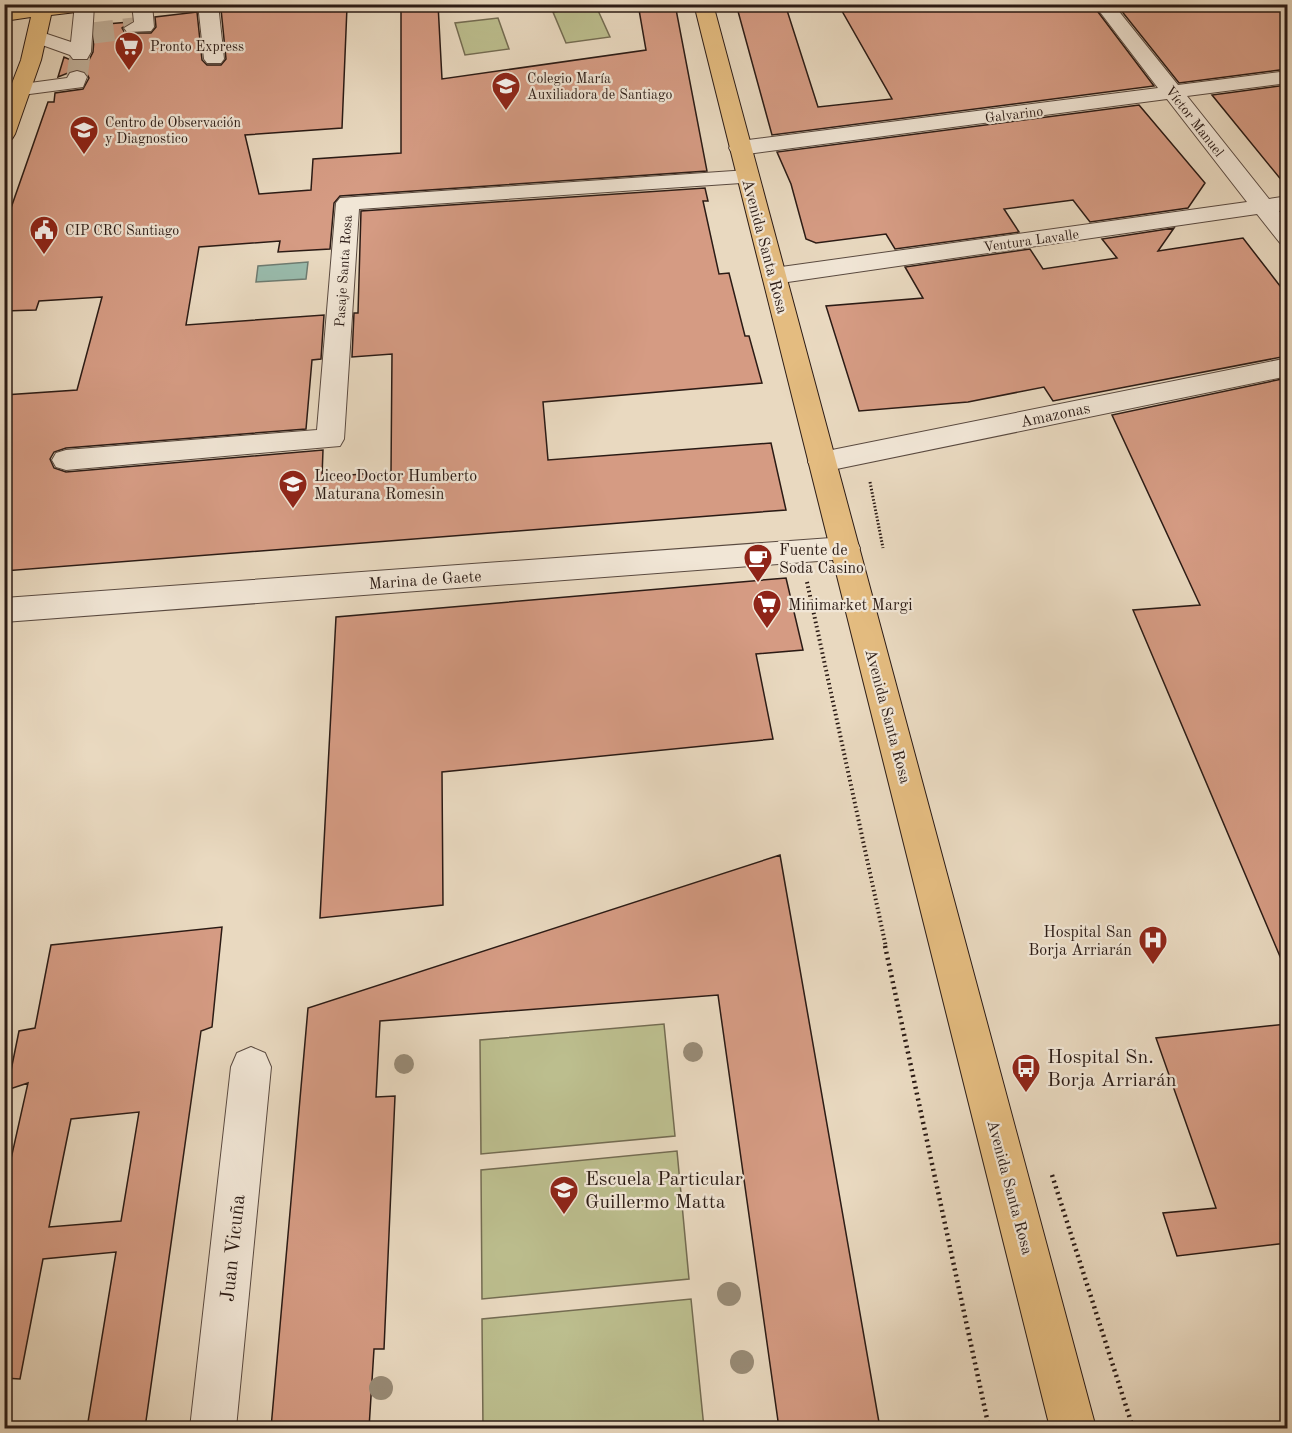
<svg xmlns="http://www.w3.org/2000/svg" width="1292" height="1433" font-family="'Old Standard TT',serif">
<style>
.green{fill:#bcbe8e;stroke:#746c52;stroke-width:1.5}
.water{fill:#99bbac;stroke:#6d7b70;stroke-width:1.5}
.building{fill:#d59b83;stroke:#2b1b15;stroke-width:1.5;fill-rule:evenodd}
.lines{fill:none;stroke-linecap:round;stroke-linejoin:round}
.minor-tunnel{stroke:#c3b39e;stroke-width:21;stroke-dasharray:21 10;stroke-linecap:butt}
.minor-casing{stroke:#5a4a40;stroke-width:2}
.major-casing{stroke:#2b1b15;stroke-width:2}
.path-far2{stroke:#2b1b15;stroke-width:3;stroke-dasharray:1.5 2;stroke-linecap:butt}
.path-far1{stroke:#2b1b15;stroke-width:4;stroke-dasharray:1.5 3;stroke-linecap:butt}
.path{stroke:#2b1b15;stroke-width:4.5;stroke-dasharray:2 4;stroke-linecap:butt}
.minor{fill:#f1e6d6;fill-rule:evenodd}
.major{fill:#e4bc80;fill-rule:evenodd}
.tree{fill:#988b76}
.labels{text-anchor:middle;stroke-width:4.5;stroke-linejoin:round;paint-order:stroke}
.far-poi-label{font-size:14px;fill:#2b1b15;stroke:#f1e6d6;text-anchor:start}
.far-street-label{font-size:14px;fill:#2b1b15;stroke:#f1e6d6}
.street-label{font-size:16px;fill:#2b1b15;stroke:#f1e6d6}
.poi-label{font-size:16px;fill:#2b1b15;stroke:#f1e6d6;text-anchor:start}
.near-poi-label{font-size:20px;fill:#2b1b15;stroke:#f1e6d6;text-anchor:start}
.near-street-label{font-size:20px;fill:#2b1b15;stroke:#f1e6d6}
</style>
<rect width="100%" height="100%" fill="#e9d9c0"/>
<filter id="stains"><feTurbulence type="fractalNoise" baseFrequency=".00333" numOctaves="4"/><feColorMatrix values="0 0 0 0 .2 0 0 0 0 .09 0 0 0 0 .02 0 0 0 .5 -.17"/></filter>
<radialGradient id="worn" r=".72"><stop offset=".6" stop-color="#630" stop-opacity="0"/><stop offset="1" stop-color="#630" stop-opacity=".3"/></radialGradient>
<path class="green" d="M596,6L610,37L566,43L553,12Z
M498,18L509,49L465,55L455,23Z
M664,1024L675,1136L481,1154L480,1040Z
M677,1151L689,1279L482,1299L481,1170Z
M691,1299L704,1428H483L482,1319Z"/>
<path class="water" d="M308,262L306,279L256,282L258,266Z"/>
<path class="building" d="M302,4H327V8L347,7L342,128L245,135L259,194L311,190L313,159L401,153V4H438L442,79L646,50L638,4H675L707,171L340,196L334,203L330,249L278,252L280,241L199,247L186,325L324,315L321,359L312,360L306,429L66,448L54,452L50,459L54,468L66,472L323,450L322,477L391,472L392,354L352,357L354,313H358L361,211L705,188L708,201H703L719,274L729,273L745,336H749L762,383L543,402L548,460L771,443L786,510L4,571V395L77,390L102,297L39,301L36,310L4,311V228L48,102H54L55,93L83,89L89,78L86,72L78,69L58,77L64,57L73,61L89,60L93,52L95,25L130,22L122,28L125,33H151L156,27L155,17L197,12L202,60L207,65H221L226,59L221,9L258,6V10Z
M736,4H785L818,107L892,99L838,4H1092L1154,86L772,135Z
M1116,4H1287V69L1179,83Z
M1287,85V187L1212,95Z
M1139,105L1205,183L1188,208L1090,222L1073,200L1004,209L1019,232L895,249L886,234L816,243L806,239L791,184L777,152Z
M1174,228L1158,251L1243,238L1287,295V356L1053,401L1044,387L968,402L859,411L826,306L923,298L905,267L1030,249L1043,269L1117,258L1102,239Z
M1287,378V973L1133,610L1200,605L1112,415Z
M786,578L803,650L756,654L773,739L442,772L443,905L320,918L336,617Z
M780,855L880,1428H779L718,995L380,1021L376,1097L395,1096L384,1349H374L369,1428H271L308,1008Z
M222,927L212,1027L201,1031L145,1428H87L116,1252L43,1259L20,1379L4,1378V1190L28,1083L7,1090L19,1031L35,1028L51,945ZM139,1112L121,1221L49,1227L71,1119Z
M1287,1024V1243L1177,1256L1163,1213L1216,1208L1156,1038Z"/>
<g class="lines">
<path class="minor-tunnel" d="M93,33L134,28
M77,77L80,55"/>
<g class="minor-casing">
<path id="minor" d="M75,4L94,6L91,52L87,59H73L70,55L31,41L28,37L31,33L38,31L71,42Z
M132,4H152L154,27L151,31L127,32L124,28L134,22Z
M198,4H218L224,59L221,63H207L204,59Z
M1094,4H1113L1178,85L1288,71V83L1187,96L1269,199L1288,196V210L1279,211L1288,222V245L1280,243L1257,214L774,284L765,281L762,276L765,271L774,268L1247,202L1167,99L740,155L732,153L729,148L732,143L740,141L1158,88Z
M77,71L84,73L87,77L83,87L22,95L15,93L12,89L15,85L67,78L70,73Z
M748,170L756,172L759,177L756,182L359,209L344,439L340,446L66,470L56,467L52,460L56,453L66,450L317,430L336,203L340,198Z
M1288,358V376L822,472L812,469L808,462L812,455L822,452Z
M845,537L856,540L860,548L856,556L845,559L4,622V598Z
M251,1047L265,1053L271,1067L236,1428H190L231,1067L237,1053Z"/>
</g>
<g class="major-casing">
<path id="major" d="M102,4L93,10L51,15L41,60L15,134L12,139L4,140V104L21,60L31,17L4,21V9L34,4Z
M694,4H713L1096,1428H1050Z"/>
</g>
<path class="path-far2" d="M870,482L883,548"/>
<path class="path-far1" d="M807,582L886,947"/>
<path class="path" d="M885,946L989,1428
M1052,1175L1133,1428"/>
<use href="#minor" class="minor"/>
<use href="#major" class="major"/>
</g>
<g class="tree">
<circle cx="693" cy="1052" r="10"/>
<circle cx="404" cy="1064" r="10"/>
<circle cx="729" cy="1294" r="12"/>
<circle cx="742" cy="1362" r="12"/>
<circle cx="381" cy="1388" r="12"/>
</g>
<defs>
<g id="supermarket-pin" transform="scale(1.5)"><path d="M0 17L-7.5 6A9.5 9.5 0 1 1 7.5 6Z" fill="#8f2418" stroke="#f1e6d6"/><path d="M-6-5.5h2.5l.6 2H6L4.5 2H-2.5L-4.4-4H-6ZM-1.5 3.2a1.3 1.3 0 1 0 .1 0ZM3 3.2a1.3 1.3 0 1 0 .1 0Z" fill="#fff"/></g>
<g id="school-pin" transform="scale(1.5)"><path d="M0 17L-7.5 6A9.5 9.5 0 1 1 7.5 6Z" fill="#8f2418" stroke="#f1e6d6"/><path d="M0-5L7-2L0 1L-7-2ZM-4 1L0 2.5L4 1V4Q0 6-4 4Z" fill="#fff"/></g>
<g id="civic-pin" transform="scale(1.5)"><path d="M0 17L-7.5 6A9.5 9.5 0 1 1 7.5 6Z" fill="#8f2418" stroke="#f1e6d6"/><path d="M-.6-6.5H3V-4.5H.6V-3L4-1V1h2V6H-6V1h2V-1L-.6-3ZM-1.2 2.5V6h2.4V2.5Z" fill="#fff"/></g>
<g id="cafe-pin" transform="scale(1.5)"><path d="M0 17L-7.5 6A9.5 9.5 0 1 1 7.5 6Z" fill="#8f2418" stroke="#f1e6d6"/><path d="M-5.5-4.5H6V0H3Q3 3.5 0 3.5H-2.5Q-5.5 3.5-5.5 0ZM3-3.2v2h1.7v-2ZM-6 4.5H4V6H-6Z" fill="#fff"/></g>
<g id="hospital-pin" transform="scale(1.5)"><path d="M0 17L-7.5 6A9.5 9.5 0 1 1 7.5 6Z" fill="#8f2418" stroke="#f1e6d6"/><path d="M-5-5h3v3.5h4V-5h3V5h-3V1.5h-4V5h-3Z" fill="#fff"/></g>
<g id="bus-pin" transform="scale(1.5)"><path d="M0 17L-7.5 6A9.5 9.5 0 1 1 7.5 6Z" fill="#8f2418" stroke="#f1e6d6"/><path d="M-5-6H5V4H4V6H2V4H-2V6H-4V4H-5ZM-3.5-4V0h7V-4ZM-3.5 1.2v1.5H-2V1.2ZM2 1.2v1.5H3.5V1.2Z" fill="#fff"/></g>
</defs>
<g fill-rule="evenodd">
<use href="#supermarket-pin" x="129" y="46"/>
<use href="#school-pin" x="506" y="86"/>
<use href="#school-pin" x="84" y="130"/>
<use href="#civic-pin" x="44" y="230"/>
<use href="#school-pin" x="293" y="484"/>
<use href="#cafe-pin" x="758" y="558"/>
<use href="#supermarket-pin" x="767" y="604"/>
<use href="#hospital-pin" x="1153" y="940"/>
<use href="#bus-pin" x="1026" y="1068"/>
<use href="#school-pin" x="564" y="1190"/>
</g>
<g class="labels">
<g class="far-poi-label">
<text x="150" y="51">Pronto Express</text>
<text x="527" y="83">Colegio María<tspan x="527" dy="16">Auxiliadora de Santiago</tspan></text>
<text x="105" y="127">Centro de Observación<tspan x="105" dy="16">y Diagnostico</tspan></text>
<text x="65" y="235">CIP CRC Santiago</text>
</g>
<g class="far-street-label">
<text transform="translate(1014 114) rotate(-7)" y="5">Galvarino</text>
<text transform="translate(1195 121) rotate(52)" y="5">Víctor Manuel</text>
<text transform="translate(1031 240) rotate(-8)" y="5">Ventura Lavalle</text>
<text transform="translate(343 271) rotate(-86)" y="5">Pasaje Santa Rosa</text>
</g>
<g class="street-label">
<text transform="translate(766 246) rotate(75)" y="6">Avenida Santa Rosa</text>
<text transform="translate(1055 414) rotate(-12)" y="6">Amazonas</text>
<text transform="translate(425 579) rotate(-4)" y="6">Marina de Gaete</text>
<text transform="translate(889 716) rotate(75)" y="6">Avenida Santa Rosa</text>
<text transform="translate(1011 1187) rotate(75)" y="6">Avenida Santa Rosa</text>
</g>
<g class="poi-label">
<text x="314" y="481">Liceo Doctor Humberto<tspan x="314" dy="18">Maturana Romesin</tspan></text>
<text x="779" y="555">Fuente de<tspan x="779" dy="18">Soda Casino</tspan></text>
<text x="788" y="610">Minimarket Margi</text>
<text x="1132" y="937" text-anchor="end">Hospital San<tspan x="1132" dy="18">Borja Arriarán</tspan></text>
</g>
<g class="near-poi-label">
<text x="1047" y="1063">Hospital Sn.<tspan x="1047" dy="23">Borja Arriarán</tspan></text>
<text x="585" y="1185">Escuela Particular<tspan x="585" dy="23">Guillermo Matta</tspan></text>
</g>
<g class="near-street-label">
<text transform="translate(232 1248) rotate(-84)" y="7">Juan Vicuña</text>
</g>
</g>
<rect width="1292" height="1433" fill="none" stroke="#e9d9c0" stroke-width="24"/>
<rect x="6" y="6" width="1280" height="1421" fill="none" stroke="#2b1b15" stroke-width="3"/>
<rect x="12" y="12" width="1268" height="1409" fill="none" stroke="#2b1b15" stroke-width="1.5"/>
<rect width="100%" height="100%" filter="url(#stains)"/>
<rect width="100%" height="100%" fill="url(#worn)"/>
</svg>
